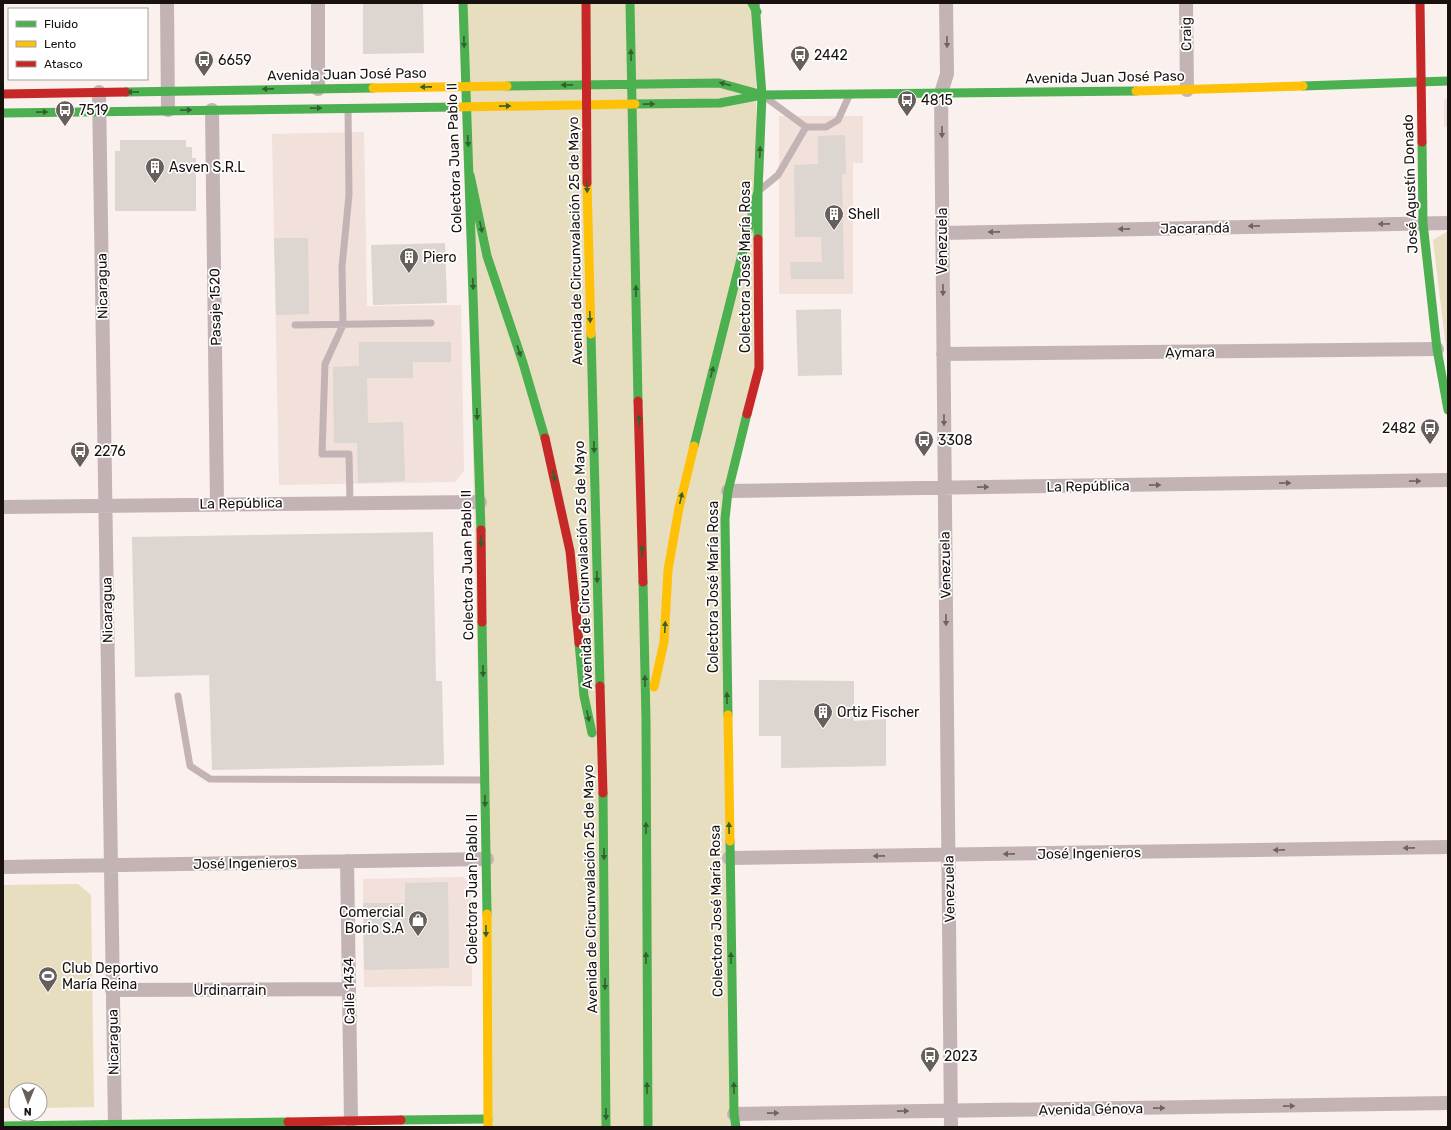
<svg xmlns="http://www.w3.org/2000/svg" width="1451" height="1130" font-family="Rubik,sans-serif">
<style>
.built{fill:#f2e0db}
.green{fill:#e6debf}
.building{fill:#dcd5d0}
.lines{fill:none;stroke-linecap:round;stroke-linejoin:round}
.lane{stroke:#c4b3b5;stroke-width:7}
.street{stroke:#c4b3b5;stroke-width:14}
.fast{stroke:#4caf50;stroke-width:9}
.slow{stroke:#ffc107;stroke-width:9}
.jam{stroke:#c62828;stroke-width:9}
.oneway{fill:#32602f}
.oneway2{fill:#6e6262}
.labels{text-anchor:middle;stroke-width:3.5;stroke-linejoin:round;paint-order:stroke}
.street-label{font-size:14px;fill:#18110e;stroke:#fff}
.poi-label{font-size:14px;fill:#18110e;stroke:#fff;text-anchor:start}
</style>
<rect width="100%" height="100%" fill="#faf0ed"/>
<path class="built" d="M1444,99H1448V127H1444Z
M779,116H863V163H853V294H779Z
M364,132L367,306L461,305L464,471L455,482L279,485L272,134Z
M463,877L471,884L472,986L364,987L363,879Z"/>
<path class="green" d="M463,3H755L759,368L728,491L736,1127H488Z
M1448,231V364L1433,240Z
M78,884L91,895L94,1107L40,1108V1090H16V1108H3V885Z"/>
<path class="building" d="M363,3H423L424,53L363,54Z
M845,135L846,174H842L844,279H791L790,262H822L821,237H795L794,165L818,164V136Z
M120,140H186V147H192V158H196V211H115V151H120Z
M274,238H308L309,314L276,315Z
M445,243L447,303L373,305L371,245Z
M841,309L842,375L798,376L796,310Z
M359,342H451V362H413V378H367L368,423L403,422L405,481L358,483L357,443H334L333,367L359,366Z
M433,532L436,681H442L444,765L212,770L209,675L135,677L132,537Z
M759,680L854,681V721L886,719V766L781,768V736H759Z
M448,882L449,968L364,970L363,903H405V883Z"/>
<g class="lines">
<path class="lane" d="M769,100L806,127H826L838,120L849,96
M348,108L349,195L342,267L343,325L325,364L322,454H349L350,503
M761,189L778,175L806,127
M295,325L431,323
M178,696L190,766L210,779L485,780"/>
<path class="street" d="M167,3L168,110
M946,3L947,74L941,93L951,1127
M1186,3L1187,90
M318,89V3
M99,92L115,1127
M212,110L217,504
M942,233L1448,223
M943,354L1437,349
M728,491L1448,480
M3,507L480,502
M729,858L1448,847
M347,861L351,1121
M3,867L487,859
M112,990L348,989
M734,1114L1448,1103"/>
<path class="fast" d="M463,3L481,530
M630,3L638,401
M752,3L757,12
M755,3L762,95L758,191V239
M507,86L719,83L759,94
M1303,86L1448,81
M126,92L373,88
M635,104L720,103L762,95L1136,91
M3,113L456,107
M1422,142L1423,223L1437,349L1448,410
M470,175L487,256L523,363L545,438
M591,334L600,686
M694,446L758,191
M643,582L646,720L648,1127
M482,622L487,914
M579,643L584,696L592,733
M728,715L725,519L728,491L747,414
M603,793L606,1127
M730,841L734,1114L736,1127
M401,1120L488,1119
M3,1126L288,1122"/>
<path class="slow" d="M373,88L507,86
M1136,91L1303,86
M456,107L635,104
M587,183L591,334
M654,687L664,642L668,570L679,508L694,446
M728,715L730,841
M487,914L488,1127"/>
<path class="jam" d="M586,3L587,183
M1420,3L1422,142
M3,94L126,92
M638,401L643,582
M747,414L759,368L758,239
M545,438L570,551L579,643
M481,530L482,622
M600,686L603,793
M288,1122L401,1120"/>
</g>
<defs><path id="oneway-solid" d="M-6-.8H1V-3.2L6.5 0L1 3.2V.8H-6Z"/></defs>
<g class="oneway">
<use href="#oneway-solid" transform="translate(464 42) rotate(89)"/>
<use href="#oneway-solid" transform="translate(631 55) rotate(-91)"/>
<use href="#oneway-solid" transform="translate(725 84) rotate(-165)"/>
<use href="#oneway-solid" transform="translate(567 85) rotate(179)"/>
<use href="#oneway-solid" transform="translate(426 87) rotate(179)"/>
<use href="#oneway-solid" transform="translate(268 89) rotate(179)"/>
<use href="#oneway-solid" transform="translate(133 92) rotate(179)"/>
<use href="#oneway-solid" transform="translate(649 104) rotate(-1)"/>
<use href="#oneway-solid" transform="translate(505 106) rotate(-1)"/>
<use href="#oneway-solid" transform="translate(316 108) rotate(-1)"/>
<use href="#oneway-solid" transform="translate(186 110) rotate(-1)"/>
<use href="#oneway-solid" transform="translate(42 112) rotate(-1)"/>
<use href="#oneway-solid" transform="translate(468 141) rotate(86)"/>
<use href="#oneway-solid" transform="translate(760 152) rotate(-87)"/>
<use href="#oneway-solid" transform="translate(587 187) rotate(88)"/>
<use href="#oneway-solid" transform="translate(481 227) rotate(78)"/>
<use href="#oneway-solid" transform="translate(473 284) rotate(88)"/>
<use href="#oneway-solid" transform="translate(636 291) rotate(-91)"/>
<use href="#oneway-solid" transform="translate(590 317) rotate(88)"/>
<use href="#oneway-solid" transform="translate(519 351) rotate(71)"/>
<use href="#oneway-solid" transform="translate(712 372) rotate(-75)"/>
<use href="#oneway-solid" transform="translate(477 414) rotate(88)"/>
<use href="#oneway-solid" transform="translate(639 421) rotate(-91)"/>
<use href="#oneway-solid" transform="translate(594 447) rotate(88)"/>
<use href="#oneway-solid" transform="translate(554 476) rotate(78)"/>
<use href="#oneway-solid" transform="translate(681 498) rotate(-77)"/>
<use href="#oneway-solid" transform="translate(481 541) rotate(89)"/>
<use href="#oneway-solid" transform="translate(642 551) rotate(-91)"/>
<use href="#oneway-solid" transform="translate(597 577) rotate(88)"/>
<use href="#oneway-solid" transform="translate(665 627) rotate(-87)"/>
<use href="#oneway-solid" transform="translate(483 671) rotate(89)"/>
<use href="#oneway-solid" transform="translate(645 681) rotate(-91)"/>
<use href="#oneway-solid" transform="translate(727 698) rotate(-91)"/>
<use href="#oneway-solid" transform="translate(588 716) rotate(78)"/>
<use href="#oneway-solid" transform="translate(485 801) rotate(89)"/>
<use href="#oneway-solid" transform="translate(646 828) rotate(-90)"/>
<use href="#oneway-solid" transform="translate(729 828) rotate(-91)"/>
<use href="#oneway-solid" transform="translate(604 854) rotate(90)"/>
<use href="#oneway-solid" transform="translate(486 931) rotate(90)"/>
<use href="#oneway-solid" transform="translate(646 958) rotate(-90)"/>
<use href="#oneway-solid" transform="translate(731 958) rotate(-91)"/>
<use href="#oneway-solid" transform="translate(605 984) rotate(90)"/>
<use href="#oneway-solid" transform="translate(647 1088) rotate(-91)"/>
<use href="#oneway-solid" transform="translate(734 1088) rotate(-91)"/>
<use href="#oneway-solid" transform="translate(606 1114) rotate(89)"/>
</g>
<g class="oneway2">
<use href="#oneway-solid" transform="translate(947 42) rotate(89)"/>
<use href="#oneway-solid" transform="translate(942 132) rotate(90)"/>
<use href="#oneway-solid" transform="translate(1384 224) rotate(179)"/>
<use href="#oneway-solid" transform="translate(1254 226) rotate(179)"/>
<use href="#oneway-solid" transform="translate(1124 229) rotate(179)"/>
<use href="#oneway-solid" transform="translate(994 232) rotate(179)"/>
<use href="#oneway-solid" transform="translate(943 290) rotate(90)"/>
<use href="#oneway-solid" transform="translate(944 420) rotate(90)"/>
<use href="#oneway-solid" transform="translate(1415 481) rotate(-1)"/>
<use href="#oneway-solid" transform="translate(1285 483) rotate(-1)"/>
<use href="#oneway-solid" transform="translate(1155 485) rotate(-1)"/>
<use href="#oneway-solid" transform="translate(983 487) rotate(-1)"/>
<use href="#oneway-solid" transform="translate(946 620) rotate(89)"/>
<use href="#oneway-solid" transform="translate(1409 848) rotate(179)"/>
<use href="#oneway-solid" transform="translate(1279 850) rotate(179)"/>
<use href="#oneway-solid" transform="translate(1009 854) rotate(179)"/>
<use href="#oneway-solid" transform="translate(879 856) rotate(179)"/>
<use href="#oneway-solid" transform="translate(1289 1106) rotate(-1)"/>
<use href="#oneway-solid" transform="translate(1159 1108) rotate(-1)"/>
<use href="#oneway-solid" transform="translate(903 1111) rotate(-1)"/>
<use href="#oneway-solid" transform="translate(773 1113) rotate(-1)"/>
</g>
<defs>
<g id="bus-pin" transform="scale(1)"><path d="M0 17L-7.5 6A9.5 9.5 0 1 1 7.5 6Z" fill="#675f5c" stroke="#fff"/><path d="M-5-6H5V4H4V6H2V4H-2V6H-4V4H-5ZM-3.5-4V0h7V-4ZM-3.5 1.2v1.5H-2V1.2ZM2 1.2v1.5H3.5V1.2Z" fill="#fff"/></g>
<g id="building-pin" transform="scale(1)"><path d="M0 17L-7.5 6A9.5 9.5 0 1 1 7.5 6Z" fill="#675f5c" stroke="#fff"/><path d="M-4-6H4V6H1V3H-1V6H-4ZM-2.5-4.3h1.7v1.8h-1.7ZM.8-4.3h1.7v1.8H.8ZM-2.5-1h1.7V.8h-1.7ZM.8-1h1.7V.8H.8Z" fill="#fff"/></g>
<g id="shop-pin" transform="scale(1)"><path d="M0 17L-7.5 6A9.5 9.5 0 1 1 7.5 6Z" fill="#675f5c" stroke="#fff"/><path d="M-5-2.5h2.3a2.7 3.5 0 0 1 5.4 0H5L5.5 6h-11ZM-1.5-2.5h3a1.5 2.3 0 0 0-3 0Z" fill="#fff"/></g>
<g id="stadium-pin" transform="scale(1)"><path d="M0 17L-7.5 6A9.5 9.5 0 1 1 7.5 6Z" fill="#675f5c" stroke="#fff"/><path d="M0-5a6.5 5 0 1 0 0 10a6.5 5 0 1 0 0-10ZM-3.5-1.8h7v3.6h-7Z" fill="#fff"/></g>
</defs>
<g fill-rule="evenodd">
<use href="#bus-pin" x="800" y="55"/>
<use href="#bus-pin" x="204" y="60"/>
<use href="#bus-pin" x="907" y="100"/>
<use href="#bus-pin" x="65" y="110"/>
<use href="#building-pin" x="155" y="167"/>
<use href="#building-pin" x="834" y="214"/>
<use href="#building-pin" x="409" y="257"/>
<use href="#bus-pin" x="1430" y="428"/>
<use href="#bus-pin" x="924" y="440"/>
<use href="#bus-pin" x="80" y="451"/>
<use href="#building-pin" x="823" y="712"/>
<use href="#shop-pin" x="418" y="920"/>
<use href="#stadium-pin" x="48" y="976"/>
<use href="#bus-pin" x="930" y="1056"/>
</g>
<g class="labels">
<g class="street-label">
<text transform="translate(1186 34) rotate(-91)" y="5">Craig</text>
<text transform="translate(347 74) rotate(-1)" y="5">Avenida Juan José Paso</text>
<text transform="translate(1105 77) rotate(-1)" y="5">Avenida Juan José Paso</text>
<text transform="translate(454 158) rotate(-92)" y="5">Colectora Juan Pablo II</text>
<text transform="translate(1410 184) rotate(-92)" y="5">José Agustín Donado</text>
<text transform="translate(1195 228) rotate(-1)" y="5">Jacarandá</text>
<text transform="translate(575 241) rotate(-91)" y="5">Avenida de Circunvalación 25 de Mayo</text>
<text transform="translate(942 241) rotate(-90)" y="5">Venezuela</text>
<text transform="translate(745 267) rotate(-90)" y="5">Colectora José María Rosa</text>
<text transform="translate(102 286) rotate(-91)" y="5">Nicaragua</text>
<text transform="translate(215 307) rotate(-91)" y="5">Pasaje 1520</text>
<text transform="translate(1190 352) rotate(-1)" y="5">Aymara</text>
<text transform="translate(1088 486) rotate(-1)" y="5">La República</text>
<text transform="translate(241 503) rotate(-1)" y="5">La República</text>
<text transform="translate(467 565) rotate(-91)" y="5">Colectora Juan Pablo II</text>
<text transform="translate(583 565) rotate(-92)" y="5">Avenida de Circunvalación 25 de Mayo</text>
<text transform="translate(945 565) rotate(-91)" y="5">Venezuela</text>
<text transform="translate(713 587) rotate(-90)" y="5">Colectora José María Rosa</text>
<text transform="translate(107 610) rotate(-91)" y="5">Nicaragua</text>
<text transform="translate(1089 853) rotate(-1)" y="5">José Ingenieros</text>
<text transform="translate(245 863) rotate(-1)" y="5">José Ingenieros</text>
<text transform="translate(472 889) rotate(-90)" y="5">Colectora Juan Pablo II</text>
<text transform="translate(590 889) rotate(-91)" y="5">Avenida de Circunvalación 25 de Mayo</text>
<text transform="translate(949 889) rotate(-91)" y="5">Venezuela</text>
<text transform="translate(716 911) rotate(-91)" y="5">Colectora José María Rosa</text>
<text x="230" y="995">Urdinarrain</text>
<text transform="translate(349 991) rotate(-91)" y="5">Calle 1434</text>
<text transform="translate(113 1042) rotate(-91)" y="5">Nicaragua</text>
<text transform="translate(1091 1109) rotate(-1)" y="5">Avenida Génova</text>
</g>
<g class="poi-label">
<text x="814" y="60">2442</text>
<text x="218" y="65">6659</text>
<text x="921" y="105">4815</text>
<text x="79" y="115">7519</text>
<text x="169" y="172">Asven S.R.L</text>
<text x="848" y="219">Shell</text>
<text x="423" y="262">Piero</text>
<text x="1416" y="433" text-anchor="end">2482</text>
<text x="938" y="445">3308</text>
<text x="94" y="456">2276</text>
<text x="837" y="717">Ortiz Fischer</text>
<text x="404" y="917" text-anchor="end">Comercial<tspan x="404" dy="16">Borio S.A</tspan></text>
<text x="62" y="973">Club Deportivo<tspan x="62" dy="16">María Reina</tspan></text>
<text x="944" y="1061">2023</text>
</g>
</g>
<rect width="1451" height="1130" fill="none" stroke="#18110e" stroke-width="8"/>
<rect x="8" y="8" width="140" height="72" fill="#ffffff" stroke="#a3a09f"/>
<rect x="16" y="21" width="20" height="6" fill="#4caf50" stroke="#a3a09f"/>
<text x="44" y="28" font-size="12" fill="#18110e">Fluido</text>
<rect x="16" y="41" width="20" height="6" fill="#ffc107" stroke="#a3a09f"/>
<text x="44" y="48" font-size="12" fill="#18110e">Lento</text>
<rect x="16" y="61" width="20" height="6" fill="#c62828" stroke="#a3a09f"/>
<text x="44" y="68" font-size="12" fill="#18110e">Atasco</text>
<g transform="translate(28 1102) rotate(181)"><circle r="19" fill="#ffffff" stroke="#a3a09f"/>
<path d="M0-3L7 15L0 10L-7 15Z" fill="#675f5c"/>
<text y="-6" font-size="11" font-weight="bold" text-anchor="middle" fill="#18110e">N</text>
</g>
</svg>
